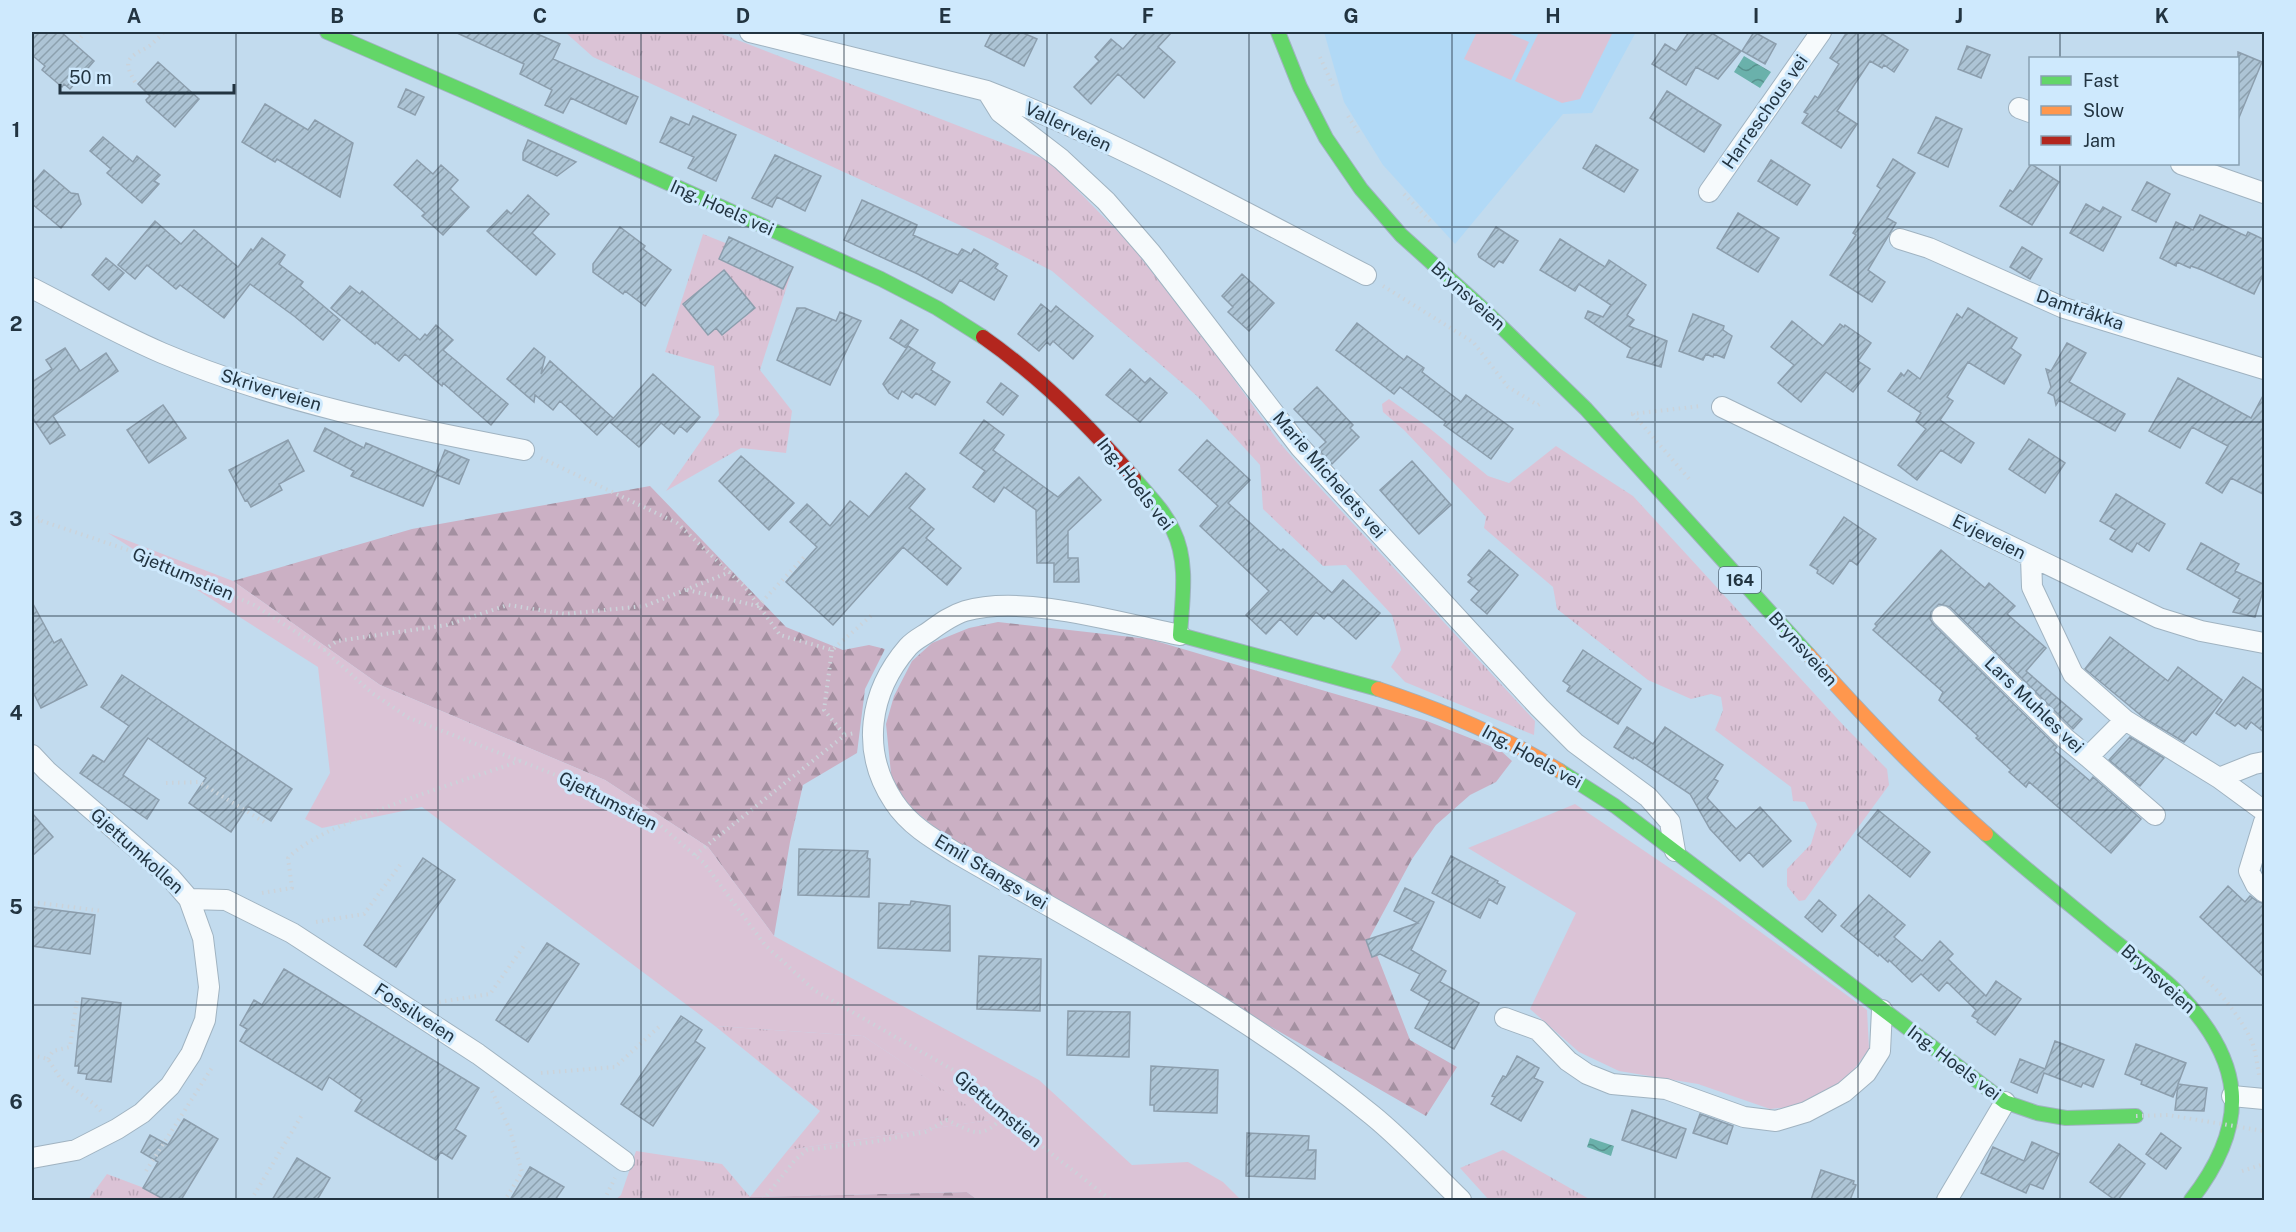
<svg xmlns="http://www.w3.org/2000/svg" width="2296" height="1232" font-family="'Public Sans',sans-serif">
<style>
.built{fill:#b1d9f6}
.grass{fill:url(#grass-tufts)}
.forest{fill:url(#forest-firs)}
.park{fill:#dbc3d6}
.water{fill:url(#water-waves)}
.building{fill:url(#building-hatch);stroke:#8c9ead;stroke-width:1.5}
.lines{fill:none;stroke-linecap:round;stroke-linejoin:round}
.street-casing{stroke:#a0b3c1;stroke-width:22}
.fast-casing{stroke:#a0b3c1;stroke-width:16}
.slow-casing{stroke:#a0b3c1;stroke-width:16}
.jam-casing{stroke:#a0b3c1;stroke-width:16}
.path{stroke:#cbd3da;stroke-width:4;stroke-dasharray:1.5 4.5;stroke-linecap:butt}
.street{stroke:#f6fafc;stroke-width:20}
.fast{stroke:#63d668;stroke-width:14}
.slow{stroke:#ff974d;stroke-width:14}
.jam{stroke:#b3261e;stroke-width:14}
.path-bridge{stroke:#cbd3da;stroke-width:4;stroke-dasharray:1.5 4.5;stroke-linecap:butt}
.grid{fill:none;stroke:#223441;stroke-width:1.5;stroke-opacity:0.55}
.labels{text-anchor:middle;stroke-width:6;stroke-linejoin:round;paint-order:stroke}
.shield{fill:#cee9fd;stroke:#566a79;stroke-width:1.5}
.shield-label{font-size:16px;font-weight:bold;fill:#223441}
.street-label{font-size:18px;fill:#223441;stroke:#cee9fd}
.neatline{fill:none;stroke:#223441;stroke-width:2}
.grid-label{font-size:20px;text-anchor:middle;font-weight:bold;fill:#223441}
</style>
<defs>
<pattern id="grass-tufts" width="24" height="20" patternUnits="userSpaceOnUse" patternTransform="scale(1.5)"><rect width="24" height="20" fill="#dbc3d6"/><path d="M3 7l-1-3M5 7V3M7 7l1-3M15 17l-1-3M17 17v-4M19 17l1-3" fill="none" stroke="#bca8b9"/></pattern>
<pattern id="forest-firs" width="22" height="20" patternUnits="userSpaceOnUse" patternTransform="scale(1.5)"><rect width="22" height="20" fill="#cbb0c4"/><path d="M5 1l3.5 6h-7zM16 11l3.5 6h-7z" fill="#a490a1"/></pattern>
<pattern id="water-waves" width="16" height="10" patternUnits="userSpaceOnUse" patternTransform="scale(1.5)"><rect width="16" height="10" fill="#6ab1ab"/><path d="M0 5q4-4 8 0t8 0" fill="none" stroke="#57918d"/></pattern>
<pattern id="building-hatch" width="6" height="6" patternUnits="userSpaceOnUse" patternTransform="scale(1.5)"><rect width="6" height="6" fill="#adc4d5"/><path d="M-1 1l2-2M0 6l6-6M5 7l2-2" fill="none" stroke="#8ca0ae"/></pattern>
</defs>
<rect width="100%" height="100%" fill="#c2dbee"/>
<path class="built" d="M1324,32H1636L1592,113L1563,114L1455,244L1383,165L1344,102Z"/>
<path class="grass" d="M565,32H717L1049,161L1131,245L1223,364L1279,442L1299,465L1535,721L1534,735L1405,682L1391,667L1401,650L1392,615L1346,565L1323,566L1263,509L1260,465L1197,396L1052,271L990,239L593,57Z
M703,234L792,270L760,370L792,411L786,453L741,448L666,491L719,415L714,366L665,352Z
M1389,399L1428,427L1488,476L1509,483L1556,446L1633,496L1845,727L1887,769L1889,785L1805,900L1799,901L1787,886V869L1811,844L1817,824L1805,802L1793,801L1791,787L1715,730L1723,710L1721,697L1711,694L1691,699L1648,680L1557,609L1553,587L1484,528L1486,517L1404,430L1383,412L1382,404Z
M715,1026L863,1036L990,1120L788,1150L820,1111Z
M1503,1150L1591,1200H1489L1460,1168Z
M636,1151L722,1164L750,1197L747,1200H615L621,1195Z
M107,1174L176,1200H88Z"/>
<path class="forest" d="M650,486L786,627L843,650L869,645L885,649L865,689L857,753L803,785L790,842L774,936L708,847L605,780L380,685L233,581L412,529Z
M998,622L1149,639L1427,721L1500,750L1512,761L1496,782L1470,795L1436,825L1412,859L1370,937L1410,1040L1457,1067L1426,1116L960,848L893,793L886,724L894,696L912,661L932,643L969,628Z
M967,1192L978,1200H747L750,1197Z"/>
<path class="park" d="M1477,32H1506L1529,42L1511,80L1464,59Z
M1539,32H1613L1580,99L1562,103L1515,81Z
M108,533L233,581L380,685L605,780L708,847L774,936L1039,1080L1132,1165L1188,1162L1223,1182L1241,1200H978L967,1192L750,1197L788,1150L989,1120L863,1036L715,1026L422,807L322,828L305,819L330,773L318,667Z
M1575,804L1714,898L1867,1010L1869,1049L1841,1087L1801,1106L1770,1109L1698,1084L1619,1071L1579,1052L1530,1009L1576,913L1468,848Z"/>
<path class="water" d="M1744,56L1771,72L1760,88L1734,72Z
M1590,1138L1614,1146L1611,1156L1587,1147Z"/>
<path class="building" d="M32,32H61L94,61L70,89L64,84L62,87L42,70L45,66L32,55Z
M455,32H533L560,44L553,59L638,97L626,124L571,98L563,113L545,105L552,90L520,74L524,64Z
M992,32H1021L1037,39L1024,66L985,46Z
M1138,32H1172L1158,47L1175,62L1144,98L1118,74L1091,104L1074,87L1099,61L1095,57L1111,39L1123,49Z
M1689,32H1710L1741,51L1718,79L1696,67L1686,85L1652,64L1665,44L1676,51Z
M1754,32L1776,44L1765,64L1742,51Z
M1847,32H1879L1908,50L1894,72L1884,65L1882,68L1870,61L1837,111L1857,124L1841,148L1802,123L1808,114L1804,112L1815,96L1818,98L1839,64L1830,58Z
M1967,46L1990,55L1981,78L1958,69Z
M2238,52L2262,62L2238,120Z
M158,62L199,99L175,127L147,102L146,100L150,96L138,84Z
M406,89L424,97L415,115L398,107Z
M1667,91L1721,125L1704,152L1650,118Z
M265,104L308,130L315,120L353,143L340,197L277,159L275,162L242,142Z
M693,116L736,135L716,181L688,168L694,157L660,142L671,117L689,125Z
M1936,117L1962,129L1948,167L1918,153Z
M103,137L133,162L137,156L160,175L154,181L159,184L142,203L107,173L111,169L90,151Z
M528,140L576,162L557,176L523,160V153Z
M1596,145L1638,170L1624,192L1583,168Z
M775,155L821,176L805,211L777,197L772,207L752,198Z
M1893,159L1915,173L1887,218L1896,223L1868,270L1885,282L1872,302L1830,275L1856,235L1853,233L1881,189L1877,186Z
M417,160L433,174L441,165L458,180L450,189L469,207L443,235L422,216L425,213L394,185Z
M1771,160L1810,185L1797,205L1758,181Z
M2031,164L2059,182L2032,225L2000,206L2010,190L2013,192Z
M44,170L71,193L78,194L81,204L61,228L32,204V184Z
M2147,182L2170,194L2156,222L2132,210Z
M528,195L549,214L532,233L555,254L536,275L487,231L507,210L511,214Z
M862,200L917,225L913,235L958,255L962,249L971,254L974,249L998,264L995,268L1007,276L994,300L960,280L952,293L918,274L844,240Z
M2086,204L2100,212L2103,207L2121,217L2103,251L2070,233Z
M1738,213L1779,238L1758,272L1717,248Z
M2200,215L2246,236L2248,232L2265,240V271L2254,294L2202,270L2191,266L2190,268L2177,262L2176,266L2160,258L2176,222L2193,230Z
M155,221L181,244L194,230L238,267L251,249L253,251L262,238L285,255L279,264L303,282L300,286L340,320L323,340L294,316L250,284L224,318L180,285L176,289L147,265L135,279L118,265Z
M620,227L645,246L643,249L671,270L645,306L625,291L623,294L593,272V264Z
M1496,227L1518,241L1503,263L1499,261L1494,267L1479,257L1478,254Z
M729,237L793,267L783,289L719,259Z
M1560,239L1605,267L1609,260L1646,285L1627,315L1634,320L1629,326L1667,341L1661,367L1627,357L1631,348L1585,318L1588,311L1603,317L1611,305L1579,284L1575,291L1540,270Z
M2022,247L2042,259L2030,279L2010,267Z
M106,258L124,273L109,290L92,275Z
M724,270L755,308L722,335L716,328L708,335L683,304Z
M1242,274L1274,303L1249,331L1228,312L1233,307L1222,296Z
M350,286L360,294L362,291L420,340L425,334L427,336L436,325L453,340L443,350L508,404L491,425L443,383L442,386L405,354L399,361L376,342L375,344L331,308Z
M1041,304L1051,312L1056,306L1093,336L1073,359L1053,341L1050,345L1047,342L1039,351L1018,334Z
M797,308H805L836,321L840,312L861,321L830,385L777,360Z
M1968,308L2017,338L2011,348L2021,355L2004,384L1968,362L1947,397L1953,401L1940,420L1974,443L1961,463L1941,450L1917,480L1898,465L1926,429L1916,421L1921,413L1888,391L1901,373L1904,376L1908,370L1920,379L1957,314L1962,318Z
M1693,314L1724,326L1723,330L1732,336L1724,358L1714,354L1713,357L1706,354L1703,360L1679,351Z
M901,320L918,330L906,348L890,338Z
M1792,321L1823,346L1840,324L1844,327L1845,325L1871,343L1858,361L1870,369L1853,392L1826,372L1801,402L1778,383L1794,365L1771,347Z
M1357,323L1404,360L1407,356L1424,368L1422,372L1461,402L1466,395L1513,429L1491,459L1444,425L1446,422L1400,387L1394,394L1336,350Z
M2067,343L2086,353L2069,382L2125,414L2115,431L2059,400L2056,405L2054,396L2048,393L2051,387L2046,369L2051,371Z
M908,346L935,363L931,370L950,382L935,405L916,393L912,398L902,391L898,399L889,393L883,384Z
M65,348L80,371L106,353L118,371L53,416L65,435L50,444L32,417V382L52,369L46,360Z
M534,348L545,357L541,374L550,361L613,418L597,435L560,401L553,410L535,395L534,402L507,379Z
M1130,369L1145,383L1150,378L1167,393L1140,422L1106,395Z
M653,374L700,417L687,432L680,426L674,434L661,423L639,447L610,422Z
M2178,378L2251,418L2265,392V495L2231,478L2222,493L2206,483L2228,446L2192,427L2180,448L2149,431Z
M1001,383L1018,396L1003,415L987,402Z
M1317,387L1353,425L1350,428L1359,437L1332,464L1318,449L1326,442L1294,409Z
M163,405L186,438L149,463L127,430Z
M984,420L1004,435L993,450L1058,497L1079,477L1101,500L1068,531V558H1078L1079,582H1054V563H1037L1036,510L1004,487L994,502L973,487L985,471L960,453Z
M325,428L364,448L366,443L436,473L445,450L469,460L459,484L437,475L423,506L351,476L354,471L314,451Z
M2029,439L2065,463L2045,493L2009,469Z
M288,440L304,471L279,484L282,490L251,507L247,500L245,501L229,470Z
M1207,440L1250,480L1228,503L1281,551L1283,549L1332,593L1343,580L1380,613L1356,639L1328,614L1324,619L1316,612L1297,635L1280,619L1266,634L1246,615L1269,591L1200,526L1218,506L1179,470Z
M741,456L794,503L769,530L719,481Z
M1412,461L1451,505L1419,534L1380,490Z
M906,473L925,489L909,508L934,529L926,538L961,568L947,585L903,547L833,625L786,582L817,547L790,522L807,504L830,526L850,501L869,517Z
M2116,494L2165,524L2149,551L2137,543L2132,552L2110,539L2116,530L2100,521Z
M1844,517L1876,539L1857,565L1850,560L1833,584L1817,573L1818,570L1810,565Z
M2201,543L2239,564L2235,571L2265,585L2255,617L2233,612L2240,599L2187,569Z
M1489,550L1518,575L1487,614L1471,600L1479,591L1468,582L1472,578L1468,575Z
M1941,550L1985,588L1989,583L2015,606L2007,614L2046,648L2026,671L2082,719L2073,729L1950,607L1939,604L1931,612L1930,619L1934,625L2057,747L2054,750L2090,781L2093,777L2141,819L2111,853L2029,782L2026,787L2009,772L2011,770L1976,738L1978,736L1939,700L1943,692L1873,630L1877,626L1875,624Z
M32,602L54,643L61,639L87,685L41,708L32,690Z
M2110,637L2168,681L2178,667L2222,700L2196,735L2192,732L2184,742L2144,718L2085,669Z
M1583,650L1641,689L1618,724L1567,691L1570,686L1563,681Z
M122,675L292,789L271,821L248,806L231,832L189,803L206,778L148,738L123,775L159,800L147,819L80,773L93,755L104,762L129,726L101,707Z
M2243,677L2265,692V733L2251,722L2246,729L2238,723L2235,726L2216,713Z
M1627,727L1653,744L1665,727L1723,765L1714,779L1718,781L1707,798L1736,829L1760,807L1791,841L1763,867L1749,852L1740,861L1710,829L1690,794L1634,757L1633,759L1614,747Z
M2130,737L2164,758L2140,786L2109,760Z
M1878,810L1930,852L1910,877L1858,835Z
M32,813L53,837L32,856Z
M799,849L868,851L867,858L870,859L869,897L798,895Z
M1451,856L1498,881L1497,883L1505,887L1497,904L1489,899L1480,918L1432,893Z
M423,858L455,880L396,967L364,945Z
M2228,886L2245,902L2250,896L2257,901L2265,904V978L2200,917Z
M1405,888L1434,902L1411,950L1446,971L1440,982L1479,1003L1454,1049L1415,1028L1430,1001L1411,990L1420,974L1380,954L1372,957L1366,940L1418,923L1394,911Z
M1869,895L1905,925L1894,937L1922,961L1940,941L1953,954L1948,959L1986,996L1996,981L2021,999L1995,1035L1977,1022L1978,1020L1972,1016L1976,1010L1947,982L1939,991L1921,974L1912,982L1889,960L1888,962L1879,954L1878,956L1841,926Z
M1819,900L1836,915L1822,932L1805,917Z
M911,901L950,906V951L878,948L879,903L910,905Z
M33,907L95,915L90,954L32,946Z
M547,943L579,964L528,1042L496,1020Z
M979,956L1041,959L1040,1011L977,1009Z
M284,969L479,1088L455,1129L466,1136L452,1159L441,1152L436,1160L355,1111L362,1100L329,1077L322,1090L240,1041L247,1029L240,1025L254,1000L262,1005Z
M82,998L121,1003L111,1082L86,1079L87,1074L78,1073L79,1066H75Z
M1068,1011L1130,1012L1129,1057L1067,1055Z
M681,1016L702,1030L695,1041L705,1048L653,1126L621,1104Z
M2055,1041L2104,1060L2093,1087L2083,1083L2081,1087L2044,1073L2037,1093L2011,1082L2020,1059L2045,1069Z
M2136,1044L2186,1063L2178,1084L2207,1088L2204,1111L2175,1110L2178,1085L2173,1097L2141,1084L2142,1081L2125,1074Z
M1517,1056L1539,1068L1534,1078L1543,1082L1521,1121L1491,1104L1495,1097L1492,1096L1503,1076L1506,1077Z
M1151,1066L1218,1070L1217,1113L1154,1111V1105H1150Z
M1632,1110L1686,1129L1676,1158L1622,1140Z
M1700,1114L1733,1126L1727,1144L1693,1133Z
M184,1119L218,1139L181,1200H165L143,1188L158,1162L141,1152L150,1135L168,1145Z
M1247,1133L1309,1136L1308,1150H1316L1315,1179L1246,1176Z
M2161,1133L2181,1148L2166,1169L2146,1154Z
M2032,1142L2059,1154L2043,1189L2030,1184L2026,1193L1981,1173L1993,1147L2024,1161Z
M2119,1144L2145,1164L2118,1200H2115L2090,1182Z
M297,1158L330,1178L317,1200H272Z
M530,1167L564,1187L555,1200H510Z
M1821,1170L1854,1181L1853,1184L1856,1185L1850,1200H1811Z"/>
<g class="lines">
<g class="street-casing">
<path id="street" d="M750,32L987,91C1116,141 1242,211 1366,275
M987,91L1000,112L1061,159L1106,201L1151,253L1300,447L1539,707L1575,743L1648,797L1670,822L1675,851
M2019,108L2030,112
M2181,164L2264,193
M1709,192L1821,32
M1900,239L1929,248L2064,308L2264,369
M32,288C75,310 118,334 162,353C277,402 402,427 524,450
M1722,407L2159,618L2201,631L2264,643
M2031,557L2032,587L2073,674L2125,720L2219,778L2264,811
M1942,616L2066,739L2088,757L2125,720
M1180,635C1120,623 1024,594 965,611C952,615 941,623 930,631C923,636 914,640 908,647C869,692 860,751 894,802C909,825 933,839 956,853C1098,935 1245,1011 1372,1115C1404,1141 1432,1172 1461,1200
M32,755L47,771L170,877L189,899L203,938L209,987L205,1020L191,1054L170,1086L142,1113L117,1129L76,1150L32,1158
M2088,757L2155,815
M2219,778L2254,764L2264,762
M2264,822L2249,871L2256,885L2264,892
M189,899L226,900L292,933L478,1054L624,1161
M1505,1018L1538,1030L1568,1061L1587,1074L1612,1084L1666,1089L1744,1117L1776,1121L1806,1112L1844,1092L1866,1073L1880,1051L1882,1010
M2232,1096L2264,1099
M1947,1200L2005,1102"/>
</g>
<g class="fast-casing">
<path id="fast" d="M327,32L475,96L881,279L937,308L983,337
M1278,32L1300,87L1326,138L1361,189L1401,235L1482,308L1586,409L1808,654
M1134,478C1147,494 1164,510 1173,530C1189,562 1182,601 1180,635L1378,689
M1560,771L1615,806L2005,1102L2037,1113L2066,1118L2136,1116
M1986,834C2025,869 2067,902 2108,936C2130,954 2155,970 2175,990C2245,1060 2251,1123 2191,1200"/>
</g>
<g class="slow-casing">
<path id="slow" d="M1808,654C1864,717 1922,778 1986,834
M1378,689C1442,710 1502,735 1560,771"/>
</g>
<g class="jam-casing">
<path id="jam" d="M983,337C1040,377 1089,425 1134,478"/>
</g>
<path class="path" d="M77,42L85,32
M1320,57L1334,88
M135,82C123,61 127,58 146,48C152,45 159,37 164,32
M1348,116L1360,135
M1404,194L1430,221
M1383,286L1473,342L1508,387L1538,405L1541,403
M1631,414L1701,406
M1633,414L1690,480
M541,458L677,523L745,587L780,635L832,650L872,615
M32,513L42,521L128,550L254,605L324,650L372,693L409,718L551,773L655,821L704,863L765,945L814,990L960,1074L1021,1130L1111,1200
M32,522L41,521
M687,590L758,606L806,555
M324,650L337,641L447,625L508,605L565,614L645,606L730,572
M832,650L824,710L845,735
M166,783L199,782L264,822
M695,855L845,735L855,733
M262,893L292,888L288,858C308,838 339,827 364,816C415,795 468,779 520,761
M32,902L102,911
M316,922L364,914L400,865
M2203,977C2220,991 2243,1021 2252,1042C2256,1052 2257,1064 2259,1075
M439,1002L490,994L526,943
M32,1055L48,1059L60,1078L94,1104L103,1113
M48,1059L53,1051L70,1047L77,999
M541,1073L615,1067L662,1024
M492,1091L510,1130L522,1172L505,1200
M146,1171L213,1066
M2242,1171L2264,1164
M32,1196L34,1200
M251,1200L302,1115
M604,1200L615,1178
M763,1200L795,1160L807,1150L872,1142L925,1132L947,1120C976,1134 981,1140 1005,1115"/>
<use href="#street" class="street"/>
<use href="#fast" class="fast"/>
<use href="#slow" class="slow"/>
<use href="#jam" class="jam"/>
<path class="path-bridge" d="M2136,1116L2168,1115L2264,1131"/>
</g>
<path class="grid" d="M236,32V1200M438,32V1200M641,32V1200M844,32V1200M1047,32V1200M1249,32V1200M1452,32V1200M1655,32V1200M1858,32V1200M2060,32V58M2060,164V1200M32,227H2264M32,422H2264M32,616H2264M32,810H2264M32,1005H2264"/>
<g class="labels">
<rect class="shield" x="1719" y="567" width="42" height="26" rx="4.5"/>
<g class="shield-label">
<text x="1740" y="586">164</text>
</g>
<g class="street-label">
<text transform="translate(1765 112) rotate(-55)" y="6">Harreschous vei</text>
<text transform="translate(1068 127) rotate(25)" y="6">Vallerveien</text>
<text transform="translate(722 208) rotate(24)" y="6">Ing. Hoels vei</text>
<text transform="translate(1468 296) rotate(42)" y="6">Brynsveien</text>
<text transform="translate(2080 310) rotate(19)" y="6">Damtråkka</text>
<text transform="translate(271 390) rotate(17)" y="6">Skriverveien</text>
<text transform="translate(1329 475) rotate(49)" y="6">Marie Michelets vei</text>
<text transform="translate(1135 484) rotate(52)" y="6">Ing. Hoels vei</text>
<text transform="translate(1989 537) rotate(26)" y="6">Evjeveien</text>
<text transform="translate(183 574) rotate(23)" y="6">Gjettumstien</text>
<text transform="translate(1803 649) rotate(48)" y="6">Brynsveien</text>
<text transform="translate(2034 705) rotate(44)" y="6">Lars Muhles vei</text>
<text transform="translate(1532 757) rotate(29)" y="6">Ing. Hoels vei</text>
<text transform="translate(608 801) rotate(27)" y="6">Gjettumstien</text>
<text transform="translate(137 851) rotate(42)" y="6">Gjettumkollen</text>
<text transform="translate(991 872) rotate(31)" y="6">Emil Stangs vei</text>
<text transform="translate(2158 979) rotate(42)" y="6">Brynsveien</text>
<text transform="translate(415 1013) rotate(33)" y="6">Fossilveien</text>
<text transform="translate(1954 1063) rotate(37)" y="6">Ing. Hoels vei</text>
<text transform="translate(998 1109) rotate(40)" y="6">Gjettumstien</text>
</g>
</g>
<rect width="2296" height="1232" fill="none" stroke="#cee9fd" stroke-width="66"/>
<rect x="2029" y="57" width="210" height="108" fill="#cee9fd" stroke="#89a1b2" stroke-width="1.5"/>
<rect x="2041" y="76" width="30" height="9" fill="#63d668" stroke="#89a1b2" stroke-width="1.5"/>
<text x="2083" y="87" font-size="18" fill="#223441">Fast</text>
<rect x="2041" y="106" width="30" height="9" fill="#ff974d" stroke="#89a1b2" stroke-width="1.5"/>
<text x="2083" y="117" font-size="18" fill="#223441">Slow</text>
<rect x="2041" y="136" width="30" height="9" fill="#b3261e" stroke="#89a1b2" stroke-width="1.5"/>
<text x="2083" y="147" font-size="18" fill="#223441">Jam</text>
<path d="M60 84v9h174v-9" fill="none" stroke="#223441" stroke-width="3"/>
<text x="69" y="84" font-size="18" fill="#223441" stroke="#cee9fd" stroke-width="4.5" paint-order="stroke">50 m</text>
<rect x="33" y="33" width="2230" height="1166" class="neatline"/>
<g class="grid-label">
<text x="134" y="23">A</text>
<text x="337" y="23">B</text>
<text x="540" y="23">C</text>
<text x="743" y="23">D</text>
<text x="945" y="23">E</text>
<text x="1148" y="23">F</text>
<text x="1351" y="23">G</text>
<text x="1553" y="23">H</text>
<text x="1756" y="23">I</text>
<text x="1959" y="23">J</text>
<text x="2162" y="23">K</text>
<text x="16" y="137">1</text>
<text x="16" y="331">2</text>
<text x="16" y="526">3</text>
<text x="16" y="720">4</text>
<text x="16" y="914">5</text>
<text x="16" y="1109">6</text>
</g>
</svg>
